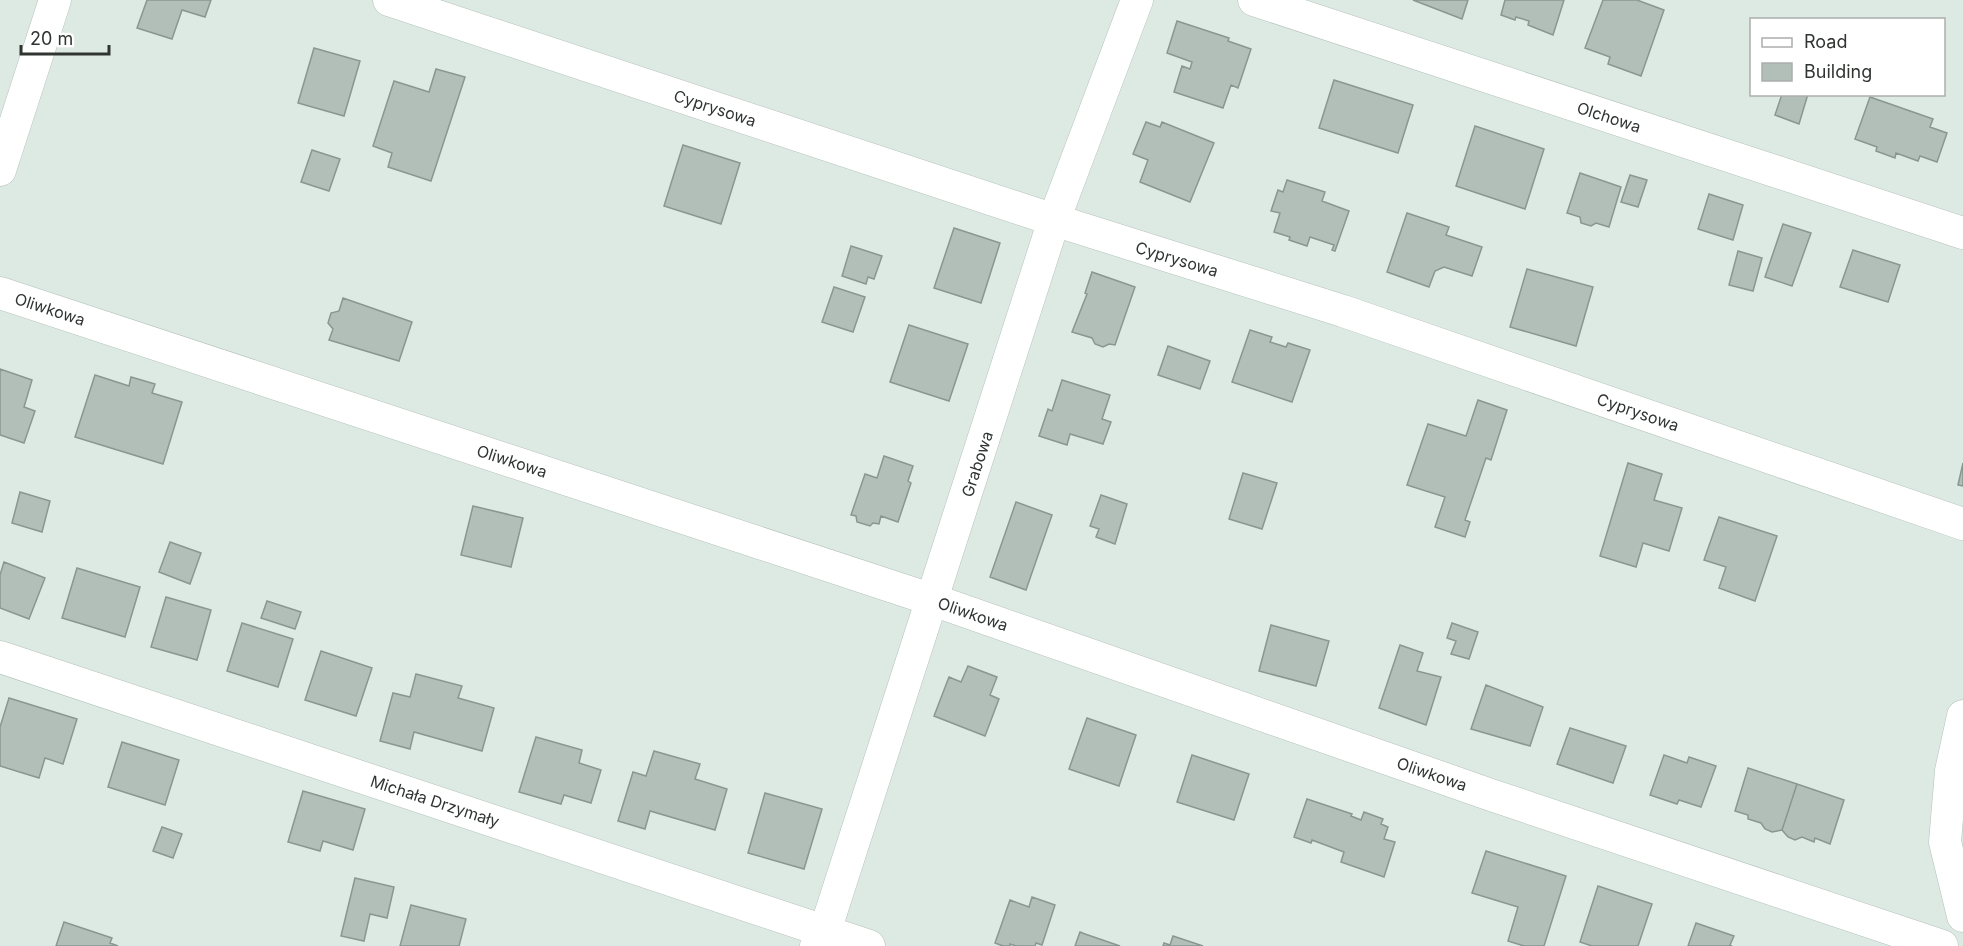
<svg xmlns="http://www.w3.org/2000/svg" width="1963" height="946" font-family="Inter,sans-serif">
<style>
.building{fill:#b2bfb8;stroke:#8a9690;stroke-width:1.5}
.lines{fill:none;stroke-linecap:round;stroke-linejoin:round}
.minor-casing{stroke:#b5c2bb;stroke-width:33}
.minor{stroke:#fff;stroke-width:32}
.labels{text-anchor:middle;stroke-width:6;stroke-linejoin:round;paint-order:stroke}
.street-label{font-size:16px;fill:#303532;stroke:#fff}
</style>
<rect width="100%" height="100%" fill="#ddeae3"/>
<path class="building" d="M147,0H211L205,17L182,10L172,39L137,28Z
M1413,0H1468L1462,19Z
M1505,0H1564L1553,35L1528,25L1529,21L1516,17L1515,20L1501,15Z
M1603,0H1637L1664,10L1641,76L1608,64L1610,57L1585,48Z
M1177,21L1229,38L1228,41L1251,49L1238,88L1231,85L1223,108L1174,92L1182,66L1190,69L1192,62L1167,53Z
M314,48L360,61L344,116L298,103Z
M436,69L465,77L431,181L388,167L392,153L373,146L394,81L429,92Z
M1334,80L1413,105L1398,153L1319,128Z
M1782,94H1808L1799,124L1775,115Z
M1870,97L1933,119L1930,127L1947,133L1937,162L1920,156L1918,161L1896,153L1895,158L1876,151L1877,147L1855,139Z
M1146,122L1160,127L1162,122L1214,143L1190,202L1140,182L1148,160L1133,154Z
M1475,126L1544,149L1525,209L1456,186Z
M683,145L740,163L721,224L664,206Z
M312,150L340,159L329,191L301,182Z
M1580,173L1621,187L1609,227L1596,223L1591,226L1581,223L1580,217L1567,213Z
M1630,175L1647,180L1638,207L1621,202Z
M1287,180L1325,192L1322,201L1349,211L1335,251L1332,250L1334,245L1310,237L1307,246L1289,240L1290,237L1274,232L1280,213L1271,211L1278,190L1283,192Z
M1709,194L1743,205L1733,240L1698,229Z
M1407,213L1449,227L1446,235L1482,247L1472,276L1444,267L1435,271L1429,287L1387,272Z
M1783,224L1811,233L1792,286L1765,277Z
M954,228L1000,243L981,303L934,288Z
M851,246L882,256L874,279L868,277L866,284L842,276Z
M1853,250L1900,265L1888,302L1840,287Z
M1738,251L1762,258L1753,291L1729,285Z
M1527,269L1593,287L1576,346L1510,327Z
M1092,272L1135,287L1115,345L1109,344L1103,347L1095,344L1092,338L1072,332L1087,294L1085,293Z
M834,287L865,297L853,332L822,322Z
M343,298L412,322L399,361L329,340L333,329L328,323L331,313L339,311Z
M909,325L968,344L949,401L890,382Z
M1250,330L1272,337L1270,342L1286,347L1288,343L1310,350L1292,402L1232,382Z
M1168,346L1210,361L1200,389L1158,375Z
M0,369L32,380L24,407L35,411L24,443L0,435Z
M95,375L129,386L131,377L155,384L152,393L182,402L163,464L75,437Z
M1062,380L1110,395L1102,419L1111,422L1103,444L1070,434L1067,445L1039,436L1048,409L1052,411Z
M1478,400L1507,410L1491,460L1486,458L1465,520L1470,522L1465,537L1435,527L1445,497L1407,485L1428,424L1466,436Z
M884,456L913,466L908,481L911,483L898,522L881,516L879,524L873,523L870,526L857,522L856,516L851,515L865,474L877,478Z
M1628,463L1662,474L1654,500L1682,508L1669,551L1643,543L1636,567L1600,556Z
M1963,463V486L1958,485Z
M1243,473L1277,483L1262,529L1229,519Z
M20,492L50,501L42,532L12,523Z
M1101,495L1127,504L1115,544L1096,537L1099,529L1090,526Z
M1016,502L1052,515L1026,590L990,577Z
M473,506L523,518L511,567L461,555Z
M1719,517L1777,536L1755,601L1719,588L1726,567L1704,560Z
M170,542L201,553L190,584L159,572Z
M4,562L45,578L29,619L0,608V575Z
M77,568L140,587L125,637L62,618Z
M166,597L211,610L197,660L151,647Z
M267,601L301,612L295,629L261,618Z
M242,623L293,639L278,687L227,671Z
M1452,623L1478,632L1469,659L1451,654L1456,641L1447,638Z
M1271,625L1329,641L1316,686L1259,671Z
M1400,645L1423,653L1417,671L1441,677L1426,725L1379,708Z
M321,651L372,668L356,716L305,700Z
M968,666L997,677L990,695L999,699L985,736L934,716L949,677L961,682Z
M416,674L462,686L458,698L494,708L482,751L414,732L410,749L380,741L393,693L410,697Z
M1486,685L1543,707L1530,746L1471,729Z
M9,698L77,719L63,764L45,758L39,778L0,766V727Z
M1087,718L1136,735L1119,786L1069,769Z
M1570,728L1626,746L1613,783L1557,764Z
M536,737L582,750L579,763L601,770L591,803L564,795L561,804L519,792Z
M122,742L179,760L165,805L108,787Z
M654,751L700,764L695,779L727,789L715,830L650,811L645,829L618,821L633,772L646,776Z
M1192,755L1249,774L1234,820L1177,802Z
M1664,755L1687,763L1689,757L1716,766L1701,807L1679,800L1677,804L1650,795Z
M1748,768L1797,784L1782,830L1772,832L1765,829L1761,823L1748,819V815L1735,811Z
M1797,784L1844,800L1830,844L1815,838L1814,842L1802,837L1795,840L1788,837L1782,830Z
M303,791L365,809L353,850L323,841L320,851L288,842Z
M765,793L822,809L804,869L748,853Z
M1307,799L1352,814L1351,816L1361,820L1364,812L1383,819L1381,824L1388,827L1384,839L1395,842L1384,877L1341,862L1344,852L1312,840L1311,843L1294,837Z
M162,827L182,834L173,858L153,851Z
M1486,851L1566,876L1544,946H1524L1508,941L1518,907L1472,893Z
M355,878L394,887L387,918L370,914L364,941L341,936Z
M1598,886L1652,904L1638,946H1592L1580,942Z
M1032,897L1055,905L1042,945L1036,943L1035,946H1016L1010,944V946H1003L995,943L1010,900L1029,907Z
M411,905L466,919L459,946H400Z
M64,922L112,938L110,943L118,946H56Z
M1696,923L1734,936L1730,945L1732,946H1688Z
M1080,932L1085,934L1120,946H1075Z
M1173,936L1203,946H1163L1164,943L1170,945Z"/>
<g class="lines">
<g class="minor-casing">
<path id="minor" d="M389,0L1054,220L1343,311L1963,524
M1254,0L1963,233
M0,170L55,0
M0,293L933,600L1491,795L1942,946
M0,657L869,946
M1963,716L1951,771L1945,842L1963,916
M816,946L825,931L1054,220L1137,0"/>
</g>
<use href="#minor" class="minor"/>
</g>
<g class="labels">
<g class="street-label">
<text transform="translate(715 108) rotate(18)" y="6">Cyprysowa</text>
<text transform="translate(1609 117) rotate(18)" y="6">Olchowa</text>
<text transform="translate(1177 259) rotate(17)" y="6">Cyprysowa</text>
<text transform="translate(50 309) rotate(18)" y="6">Oliwkowa</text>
<text transform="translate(1638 412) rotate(19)" y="6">Cyprysowa</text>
<text transform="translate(512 461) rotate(18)" y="6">Oliwkowa</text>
<text transform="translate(977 464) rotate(-72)" y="6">Grabowa</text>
<text transform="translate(973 614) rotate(19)" y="6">Oliwkowa</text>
<text transform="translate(1432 774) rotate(19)" y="6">Oliwkowa</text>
<text transform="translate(435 801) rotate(18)" y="6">Michała Drzymały</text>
</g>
</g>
<rect x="1750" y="18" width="195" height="78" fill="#ffffff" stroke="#acaead" stroke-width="1.5"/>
<rect x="1762" y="38" width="30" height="9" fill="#ffffff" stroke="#acaead" stroke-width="1.5"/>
<text x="1804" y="48" font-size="18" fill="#303532">Road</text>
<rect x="1762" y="63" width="30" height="18" fill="#b2bfb8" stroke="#acaead" stroke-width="1.5"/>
<text x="1804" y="78" font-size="18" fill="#303532">Building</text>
<path d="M21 45v9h88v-9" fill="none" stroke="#303532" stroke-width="3"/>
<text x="30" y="45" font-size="18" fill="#303532" stroke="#ffffff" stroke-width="4.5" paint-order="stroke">20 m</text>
</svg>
